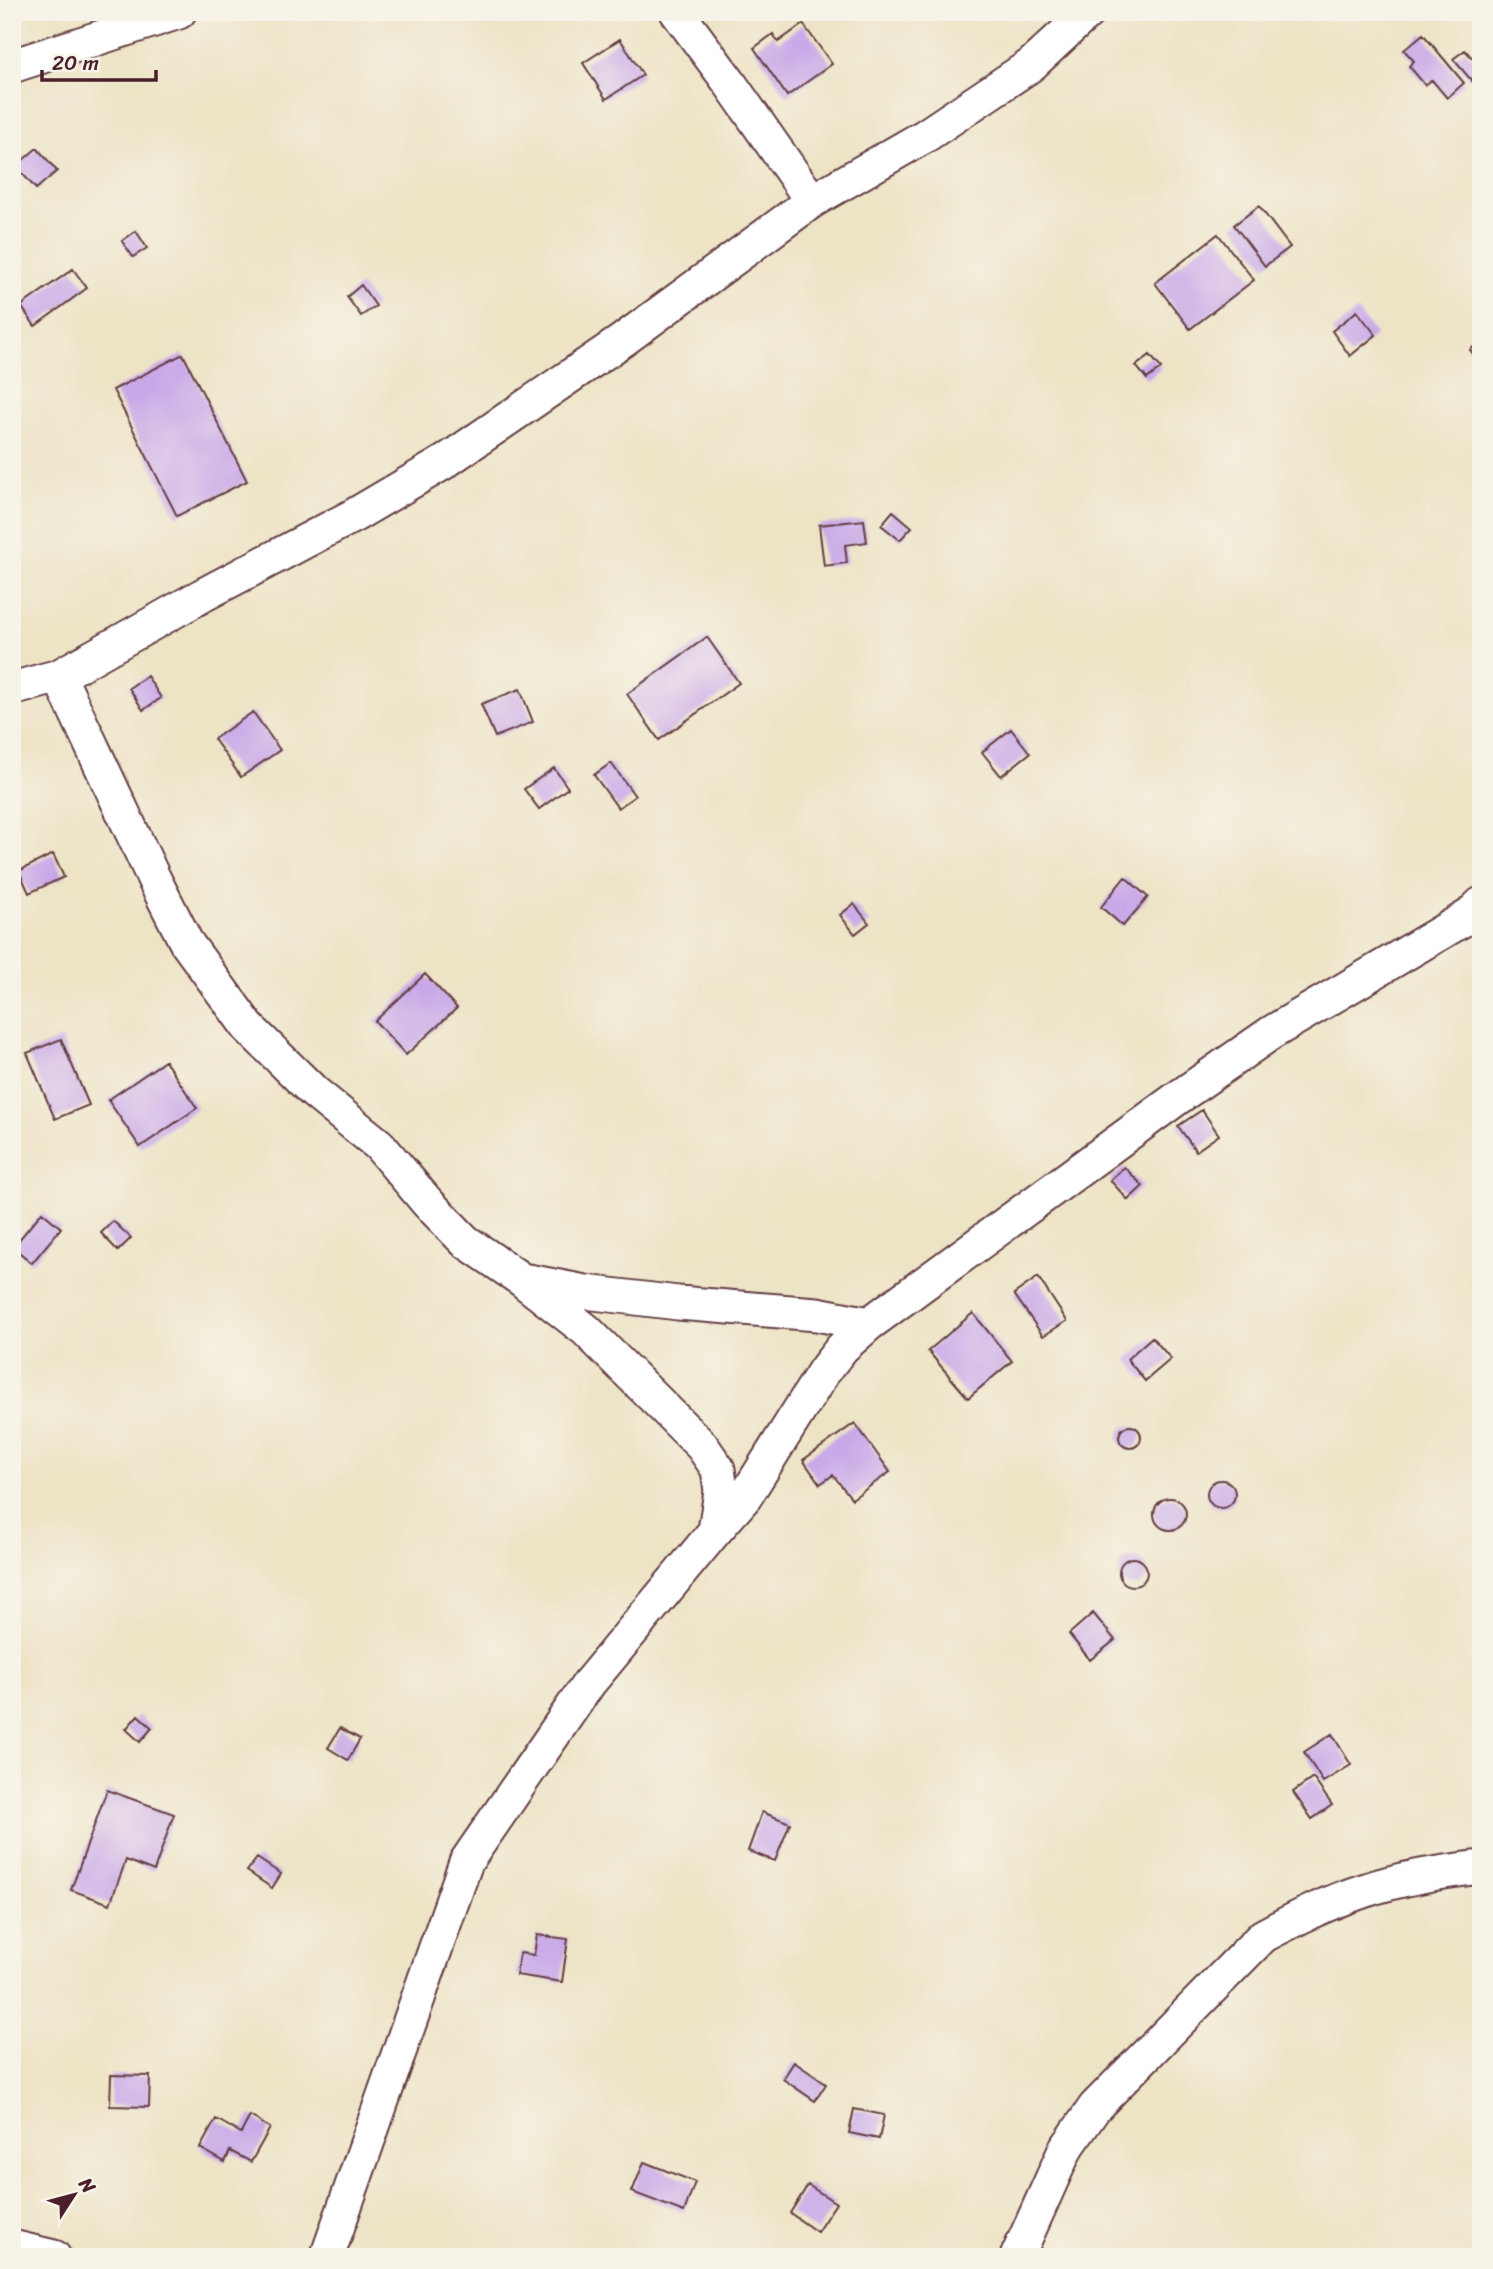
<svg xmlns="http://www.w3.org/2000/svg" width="1493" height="2269" font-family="Sriracha,sans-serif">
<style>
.building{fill:#c9a8e8}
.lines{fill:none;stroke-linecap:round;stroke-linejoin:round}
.minor-casing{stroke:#623c42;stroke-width:37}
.minor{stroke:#fff;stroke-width:33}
</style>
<rect width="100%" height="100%" fill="#f7f3e8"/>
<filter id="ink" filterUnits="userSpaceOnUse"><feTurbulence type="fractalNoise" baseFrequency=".0143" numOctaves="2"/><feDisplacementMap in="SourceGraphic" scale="14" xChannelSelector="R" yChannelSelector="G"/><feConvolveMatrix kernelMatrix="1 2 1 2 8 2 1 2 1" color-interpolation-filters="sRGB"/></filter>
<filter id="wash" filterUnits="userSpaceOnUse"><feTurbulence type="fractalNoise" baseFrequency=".00686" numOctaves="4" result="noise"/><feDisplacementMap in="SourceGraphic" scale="28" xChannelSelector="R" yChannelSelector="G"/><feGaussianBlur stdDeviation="1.57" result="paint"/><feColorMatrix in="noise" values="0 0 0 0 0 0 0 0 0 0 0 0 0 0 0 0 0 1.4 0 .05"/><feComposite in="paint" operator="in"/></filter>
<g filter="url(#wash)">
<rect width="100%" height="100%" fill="#ede3c5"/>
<g id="blocks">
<path class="building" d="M803,24L832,64L787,96L754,48L773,34L778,42Z
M1423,34L1464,83L1447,98L1432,80L1425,85L1409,66L1414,61L1404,50Z
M620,39L643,75L606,99L583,63Z
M1465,50L1481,68V73L1472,81L1453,59Z
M37,148L57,171L36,189L16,166Z
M1259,206L1290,247L1265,266L1234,225Z
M136,231L147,248L133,257L122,241Z
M1218,234L1254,280L1190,329L1155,283Z
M73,269L87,288L35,326L21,306Z
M361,285L376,306L361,316L347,297Z
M1357,311L1376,335L1350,356L1332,331Z
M1481,341V364L1470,350Z
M183,354L247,481L177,516L113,390Z
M1150,355L1161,368L1147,379L1136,366Z
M893,511L912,527L900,540L881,525Z
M864,520L867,542L845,545L847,563L824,566L819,525Z
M707,637L739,683L659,740L627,694Z
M147,676L161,698L143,710L129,688Z
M520,689L533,722L495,737L481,704Z
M253,712L280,750L241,777L214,739Z
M1011,729L1030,753L1001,776L982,752Z
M611,763L635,796L618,808L594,775Z
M554,768L568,788L539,809L524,789Z
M53,854L64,877L29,893L19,871Z
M1125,877L1148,897L1123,926L1101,907Z
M854,904L869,923L855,934L840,915Z
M425,974L457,1008L406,1055L375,1021Z
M61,1039L89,1105L55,1119L27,1053Z
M165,1061L197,1108L140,1147L108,1100Z
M1202,1110L1219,1135L1196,1151L1178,1126Z
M1124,1167L1143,1186L1128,1200L1110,1180Z
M42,1212L61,1228L32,1263L13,1247Z
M113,1221L131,1238L118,1251L101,1233Z
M1038,1277L1067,1321L1043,1336L1014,1294Z
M973,1313L1012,1361L968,1398L928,1351Z
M1152,1337L1171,1359L1145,1381L1127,1359Z
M855,1423L890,1472L852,1499L833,1475L820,1484L803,1460Z
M1119 1437a11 11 0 1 1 22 0a11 11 0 1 1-22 0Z
M1207 1494a14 14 0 1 1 28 0a14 14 0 1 1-28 0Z
M1154 1514a16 16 0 1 1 32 0a16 16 0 1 1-32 0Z
M1119 1572a14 14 0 1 1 28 0a14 14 0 1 1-28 0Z
M1093,1613L1115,1640L1090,1660L1069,1634Z
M138,1715L152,1728L140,1742L126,1729Z
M340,1728L360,1739L348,1760L328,1748Z
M1332,1734L1351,1765L1323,1782L1304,1752Z
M1313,1778L1332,1805L1312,1819L1293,1792Z
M107,1790L174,1814L154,1871L126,1860L110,1904L71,1890Z
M762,1812L790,1823L775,1861L748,1851Z
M257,1858L281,1874L272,1888L247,1871Z
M537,1935L568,1939L562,1982L516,1975L520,1953L534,1955Z
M794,2062L826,2084L815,2101L783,2079Z
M111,2075L150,2076L149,2107L110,2106Z
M854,2109L884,2115L879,2139L849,2133Z
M250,2116L270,2128L251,2162L230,2151L225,2162L200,2148L216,2119L241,2133Z
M644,2162L695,2182L684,2212L632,2192Z
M808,2185L836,2203L817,2232L790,2213Z"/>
</g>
</g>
<g filter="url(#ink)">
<use href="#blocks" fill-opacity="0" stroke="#623c42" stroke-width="2"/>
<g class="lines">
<g class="minor-casing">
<path id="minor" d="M677,12L729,82L812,201
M12,66L179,12
M59,676L154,879L186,942L248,1027L314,1092L379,1145L427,1202L465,1241L522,1280L586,1330L702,1446L718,1469L721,1491L715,1531L589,1683L466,1862L327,2257
M12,689L59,676L203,595L353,516L443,463L623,340L812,201L925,136L1031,65L1088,12
M528,1281L585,1292L678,1303L817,1314L869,1324
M715,1531L745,1497L824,1371L842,1348L869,1324L1176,1099L1271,1033L1469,916L1481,904
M12,2247L54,2257
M1017,2257L1065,2150L1095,2107L1263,1936C1295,1919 1328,1902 1363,1891C1401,1878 1441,1872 1481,1867"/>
</g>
<use href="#minor" class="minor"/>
</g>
</g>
<rect width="1493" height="2269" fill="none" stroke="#f7f3e8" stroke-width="42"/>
<g transform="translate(74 2195) rotate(54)" stroke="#f7f3e8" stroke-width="5" paint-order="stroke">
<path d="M0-5L12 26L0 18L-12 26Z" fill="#4a1f2b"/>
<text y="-10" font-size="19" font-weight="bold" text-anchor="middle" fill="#4a1f2b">N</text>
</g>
<path d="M42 70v10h114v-10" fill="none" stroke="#4a1f2b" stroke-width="3.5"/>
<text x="52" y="70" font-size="21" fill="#4a1f2b" stroke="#f7f3e8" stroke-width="5" paint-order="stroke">20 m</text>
</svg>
